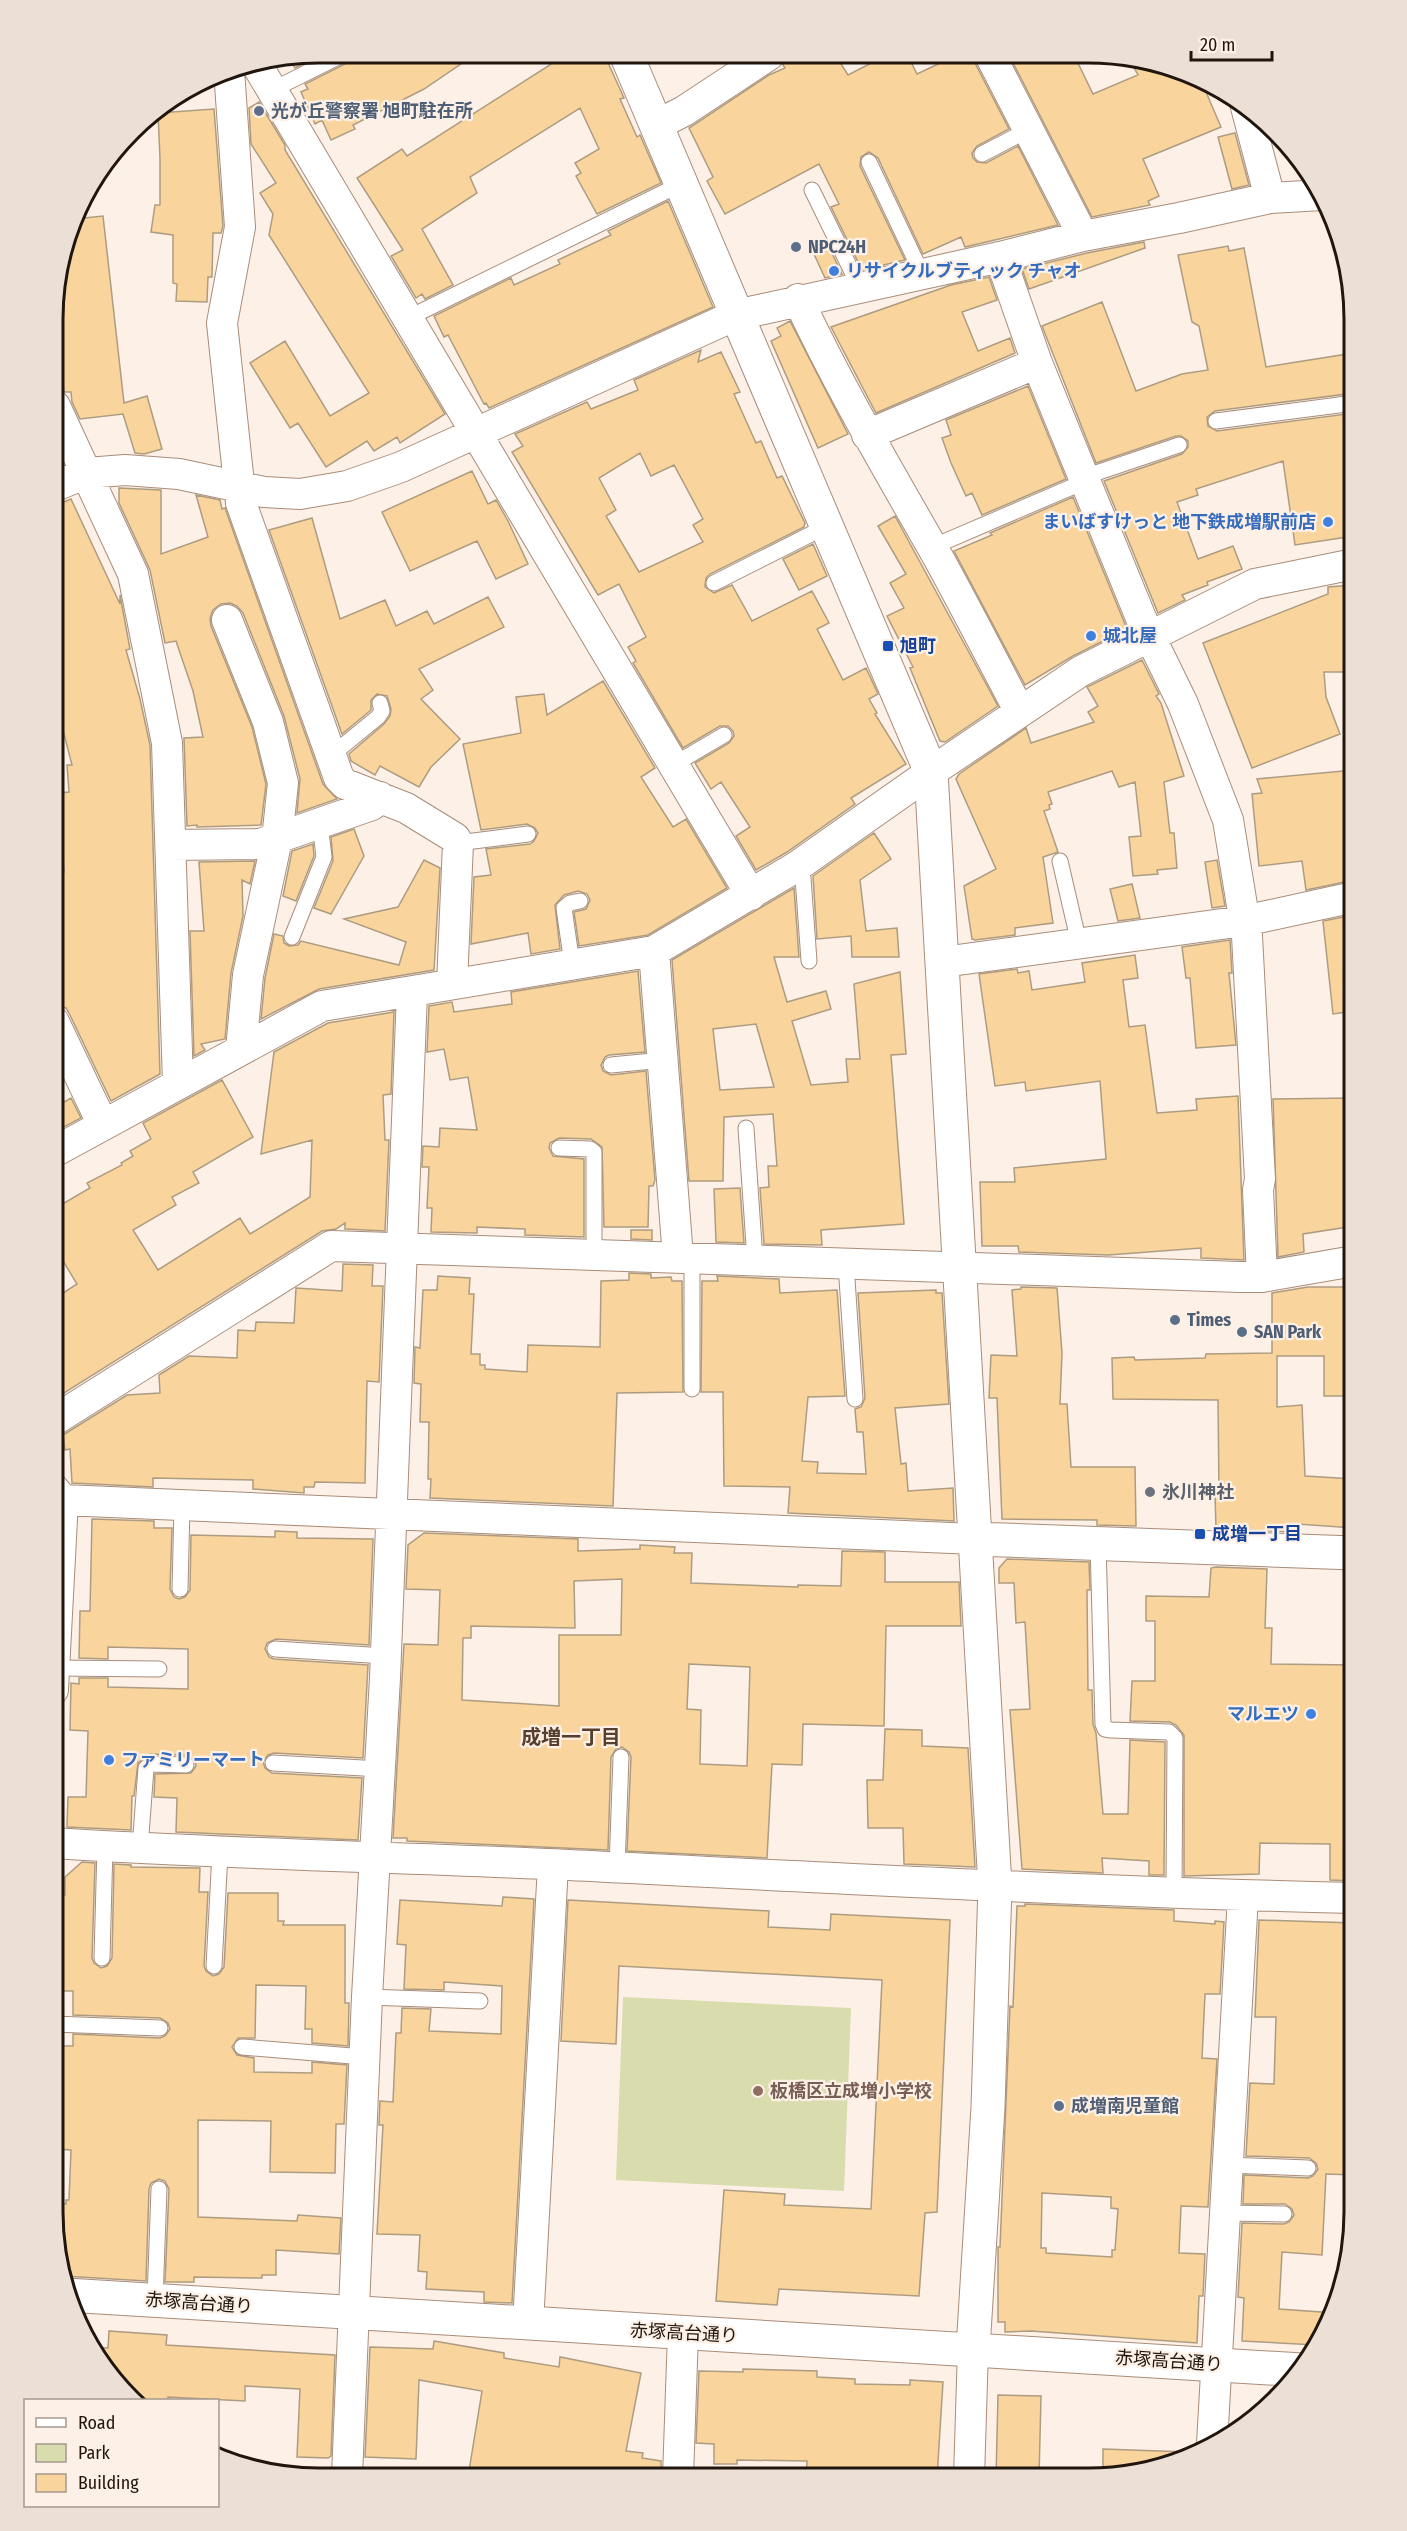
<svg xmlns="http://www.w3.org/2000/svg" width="1407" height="2531" font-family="'Fira Sans Condensed','Noto Sans JP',sans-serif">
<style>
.green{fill:#d9dcad}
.building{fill:#f9d59d;stroke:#ae9c80;stroke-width:1.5;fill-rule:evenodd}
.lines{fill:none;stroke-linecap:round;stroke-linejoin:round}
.service-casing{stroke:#a98d79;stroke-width:17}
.minor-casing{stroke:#a98d79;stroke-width:32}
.tertiary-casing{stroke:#a98d79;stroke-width:35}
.service{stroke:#fff;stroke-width:15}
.minor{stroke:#fff;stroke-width:30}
.tertiary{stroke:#fff;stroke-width:33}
.service-dot{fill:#5c6f8a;stroke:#fdf0e7;stroke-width:2}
.shop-dot{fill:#3f7fe0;stroke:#fdf0e7;stroke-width:2}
.transit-dot{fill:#1a4fb4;stroke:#fdf0e7;stroke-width:2}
.worship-dot{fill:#6b7280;stroke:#fdf0e7;stroke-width:2}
.education-dot{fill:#8d6e63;stroke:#fdf0e7;stroke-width:2}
.labels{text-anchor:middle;stroke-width:4.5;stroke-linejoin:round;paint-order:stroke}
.service-label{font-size:18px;font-weight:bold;fill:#4e5e75;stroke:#fdf0e7;text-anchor:start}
.shop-label{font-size:18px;font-weight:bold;fill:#366cbe;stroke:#fdf0e7;text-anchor:start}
.transit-label{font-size:18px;font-weight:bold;fill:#164399;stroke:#fdf0e7;text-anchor:start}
.worship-label{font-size:18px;font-weight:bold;fill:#5b616d;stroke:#fdf0e7;text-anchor:start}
.education-label{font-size:18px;font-weight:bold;fill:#785e54;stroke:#fdf0e7;text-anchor:start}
.street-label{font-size:18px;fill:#20160e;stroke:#fdf0e7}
.neighbourhood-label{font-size:20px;font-weight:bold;fill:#583f2d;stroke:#fdf0e7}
.rim{fill:none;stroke:#20160e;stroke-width:3}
</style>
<rect width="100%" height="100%" fill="#fdf0e7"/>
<path class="green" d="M623,1997L851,2008L844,2191L616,2180Z"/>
<path class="building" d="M319,52L325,53L295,68L289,58Z
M356,53H477L424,89L353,125L355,129L331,140L322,120L315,124L301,92L308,89L305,84L351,61Z
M567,54H604L624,98L620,99L637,137L640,135L661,183L597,214L576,176L581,173L575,163L599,149L580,108L470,177L477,193L422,229L453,285L425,299L422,294L416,298L391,256L403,250L357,178L402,149L407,156Z
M786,55L836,56L848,75L885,56H908L917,74L955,56L974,57L976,65L1009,129L977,146L972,153L973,158L977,162L986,163L1018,146L1058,225L965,247L961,237L923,254L878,158L869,152L861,157L860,166L905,260L862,270L831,207L839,204L819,164L725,214L707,181L713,177L689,128L769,75L785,68L783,65Z
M1010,57H1075L1093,94L1138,75L1128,57L1139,58L1200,78L1221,127L1143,159L1159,196L1148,201L1150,205L1092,217Z
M259,102L285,145V150L445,414L400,443L397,437L374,451L367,441L326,467L298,423L290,428L250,363L285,341L330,416L369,393L269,235L273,214L260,193L276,183L251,144L249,108Z
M214,109L223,226L221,233H213L212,277H208L207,302L176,301L177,284L173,283V235L151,232L155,205H160V159L158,113Z
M1235,133L1249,185L1232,189L1218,137Z
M668,201L713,307L489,408L486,403L484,404L448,335L444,337L434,316L511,278L514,285L560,264L558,260L611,235L608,231Z
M103,216L124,403L147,396L162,449L144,454L135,453L123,414L80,419L72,402L71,392H64L61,363L55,364V285L75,219Z
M1144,242L1145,248L1029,289L1022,269L1087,253Z
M828,245L842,274L825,278L813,252Z
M1228,246L1229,251L1244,248L1266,367L1354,353V393L1215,411L1207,417L1208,426L1217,431L1354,413V536L1295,545L1283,461L1196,489L1198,495L1177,502L1198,559L1233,546L1242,569L1207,582L1208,585L1182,595L1185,600L1158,613L1104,481L1182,454L1188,447V441L1181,436H1176L1096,463L1042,326L1102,302L1136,391L1182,374L1208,370L1199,326L1192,322L1178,255Z
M989,277L997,300L962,312L978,351L1010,338L1015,353L876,413L831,327L951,285Z
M790,321L848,434L818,448L771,341L781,336L777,328Z
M701,350L698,362L721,352L740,392L734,394L756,443L761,441L777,478L782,476L805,523L804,527L710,574L706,578L705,587L714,593L732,585L752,621L812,591L829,623L817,629L843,680L866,668L878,694L869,699L877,713L875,714L906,764L851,798L855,804L787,852L756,870L736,836L750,827L721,782L711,789L695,763L729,743L734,736L733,731L728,726H720L683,748L633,663L636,661L628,647L646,637L619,584L598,595L512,452L523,446L515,434L587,402L591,409L638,390L634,380ZM640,453L651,476L674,465L703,519L693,525L703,542L639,572L606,516L616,510L599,478Z
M1028,386L1066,479L982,515L972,493L966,496L951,463L942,438L951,435L946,420Z
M472,471L488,504L496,500L508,521L528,564L496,579L477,541L410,571L382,512Z
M119,488L161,490V554L208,537L196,495L220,500L222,509L225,508L323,784L337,799L297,813L300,779L284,716L243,613L237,606L230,603L221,604L213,610L210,618L211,626L252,727L266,784L261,825L197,827V825L187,826L184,738L203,737L193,691L176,641L165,643L150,570L119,503Z
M1073,497L1127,629L1073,656L1025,685L954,551L992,535L990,533Z
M71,499L120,604V595L130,649L126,650L140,699L150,745L160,1074L111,1101L70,1015L66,1008L58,1006L54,995V873L64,872L59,793L69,792L67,765H72L54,695V506Z
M895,516L998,706L945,742L940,741L910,668L913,667L887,616L904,608L890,583L906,574L878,526Z
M312,518L340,619L385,600L396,626L427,611L434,624L488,597L504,627L419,669L433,690L421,699L460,739L431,767L419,787L380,766L375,775L351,761L349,754L384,724L390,716L391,709L387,696L377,694L371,700V710L342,734L269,530Z
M813,544L827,576L799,590L783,559Z
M1353,585L1354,672H1324L1326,697L1340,734L1252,768L1203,643L1328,594V587Z
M1142,660L1159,694L1156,696L1161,703L1184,776L1164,782L1170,833H1174L1177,868L1157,870L1158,874L1133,876L1129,837L1141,836L1135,782L1119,787L1112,771L1048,792L1052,804L1049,805L1050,809L1044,811L1058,852L1043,857L1053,923L1015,928V935L975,940L972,939L964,886L996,869L956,779L959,774L1026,728L1031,743L1094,722L1088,712L1098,706L1087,687Z
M603,681L655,768L641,777L673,827L686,819L727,888L648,935L579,946L574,912L586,909L590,900L587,894L578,891L564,895L555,905L560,949L531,954L528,933L471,944L474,877L491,875L486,849L530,844L534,841L538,833L535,828L527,824L481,830L463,744L521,733L516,697L544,694L547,715Z
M1354,770V880L1306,890L1302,861L1259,866L1252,794L1262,793L1257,779Z
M354,829L364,856L331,914L314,908L333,861L331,837Z
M874,833L891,859L860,880L866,931L897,928L899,957H852L851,936L817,939L813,876Z
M313,844L314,856L296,901L283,896L292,851Z
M424,860L440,868L434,970L319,989L261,1019L265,978L274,934L283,936L284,943L289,946L298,945L301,941L399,965L406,942L344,919L398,907Z
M1217,860L1225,906L1212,908L1205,862Z
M255,861L250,884L242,880L243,916L231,973L225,1039L201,1044L205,1050L194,1056L190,931H204L199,862Z
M1132,884L1140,918L1118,921L1110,889Z
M794,888L799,957H774L787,1002L826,991L831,1009L792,1021L811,1085L848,1082L846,1059H860L854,984L900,972L906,1054L891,1055L904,1224L821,1230L822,1245L764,1244L760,1188L769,1187L768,1166H777L773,1114L724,1117L723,1181H689L672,960ZM756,1024L774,1087L720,1090L713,1029Z
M1354,915V1011L1333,1014L1323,921Z
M1230,940L1232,973H1229L1236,1045L1196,1048L1190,978H1186L1182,947Z
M1135,955L1138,978L1123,980L1129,1027L1145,1025L1157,1113L1197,1110L1196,1099L1238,1096L1244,1260L1201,1258V1248L1108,1255L1019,1252L1018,1246H982L980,1182H1015L1014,1168L1106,1159L1100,1081L1026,1091L1025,1082L995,1086L979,974L1017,969L1018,973L1029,971L1032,990L1085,982L1082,963Z
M638,971L645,1052L609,1055L605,1057L601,1065L603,1071L611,1075L646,1071L655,1180L653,1186H649L648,1227H604L602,1147L591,1139L559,1138L550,1143L549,1148L553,1156L584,1159V1237L525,1235V1229L477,1227V1233L431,1232L432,1208H427L429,1167H422L423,1146L439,1147L440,1128L477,1130L468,1077L450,1080L444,1049L427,1052L429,1006L452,1002L454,1012L512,1004L511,992Z
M394,1012L391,1094L383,1095L385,1140H389L385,1231L345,1229V1223L336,1229L322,1231L53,1400L54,1299L77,1284L54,1246V1209L90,1188L87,1183L122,1165L121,1163L133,1156L130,1151L151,1139L143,1123L222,1080L253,1137L193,1172L199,1183L172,1197L176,1205L133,1230L158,1270L240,1218L250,1234L310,1197L312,1140L261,1154L274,1052L328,1023Z
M71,1098L81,1118L54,1132V1108Z
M1354,1098V1226L1303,1234L1304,1252L1278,1257L1273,1099Z
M740,1188L744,1243L716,1242L714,1189Z
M631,1230H652V1240L631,1239Z
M343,1264L373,1265L372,1286H383L379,1382L367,1381L365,1483L315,1482L314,1487H304V1493L253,1489V1480L153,1478V1487L72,1483L70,1449L65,1450L63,1435L127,1395L160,1393L159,1375L189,1356L237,1358L238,1330L255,1331L256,1322L294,1323L296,1288L342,1291Z
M629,1273L651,1274V1278L671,1277L672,1281H682L683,1392L617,1393L613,1506L430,1498L431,1479H428L429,1422H420L421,1384L414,1383L415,1347L420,1348L423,1290H437L438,1276L470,1278L469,1294H474L471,1354H480V1365H485V1369L527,1372L528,1345L600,1347L601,1281L629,1280Z
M717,1276L779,1279L780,1293L837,1290L845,1396L808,1397L802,1461L818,1462L817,1473L866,1474L863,1432H857L855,1409L861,1407L865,1398L858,1293L936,1290V1293H942L949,1404L895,1408L901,1464L906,1463L908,1491L953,1488L954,1521L788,1513L790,1487L724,1486L723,1392H701L702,1281H718Z
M1021,1287L1057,1288L1062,1353L1060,1404H1067L1071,1467H1135L1136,1526L1097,1525V1520L1002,1519L997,1398H989L991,1355L1017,1356L1012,1290L1021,1289Z
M1308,1287H1354L1353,1396H1324V1356H1277V1407L1302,1405L1305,1476L1354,1479V1528L1297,1524L1296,1532L1216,1529L1215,1493H1219L1218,1400L1113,1399L1112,1358L1134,1357L1135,1360L1205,1358L1206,1354L1272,1353V1293Z
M92,1519L154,1521V1528H172L170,1589L174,1597L179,1599L185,1597L190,1590L191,1535L275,1537V1531L297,1532V1538L373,1539L369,1645L276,1639L267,1643L265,1649L269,1657L274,1659L368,1665L363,1758L274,1753L268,1755L263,1762L265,1768L272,1773L362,1778L358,1840L176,1832L177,1798L154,1797L155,1774L191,1773L196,1766L195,1761L186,1755L150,1754L138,1763L134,1796H132L131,1830L67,1827L68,1797H86L88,1731L70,1730L71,1683L79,1684V1678H108V1687L188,1689V1649L108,1647V1659L79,1658L80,1611H90Z
M424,1533L578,1539V1551L640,1549V1545L675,1547L674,1553H692L691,1583L798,1587V1585L841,1586L842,1551L885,1552V1582H959L961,1626H886L884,1726L803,1724L802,1765L772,1764L767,1858L627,1851L631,1757L629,1752L622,1747L616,1749L611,1757L608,1850L407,1841V1838H393L404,1644L438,1645L440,1590L406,1589L408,1545ZM622,1579L621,1635H559V1706L462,1700L463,1638H471V1626L575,1628L574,1581ZM689,1664L750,1667L747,1766L700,1764L701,1710L687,1709Z
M1007,1559L1089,1562L1090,1590H1087L1088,1690H1092L1093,1724L1096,1733L1103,1814H1128L1130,1740L1165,1742L1164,1875H1149V1861L1102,1858L1103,1873L1022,1869L1010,1710L1030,1709L1025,1622L1016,1623L1014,1583H999V1568Z
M1216,1567L1267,1569L1265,1628H1272L1271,1664L1354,1665V1881L1330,1880V1844L1260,1843L1259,1874L1184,1876V1735L1176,1725L1170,1722L1130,1721L1132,1681H1155V1621H1146V1596L1209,1597L1211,1568Z
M885,1729L922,1730V1746L968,1748L975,1867L904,1864L903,1828H868L867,1780H883Z
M82,1862L95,1863L92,1958L94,1963L101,1968L107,1966L112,1958L114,1864L131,1865V1867L200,1868L199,1892H208L204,1966L206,1971L213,1976L219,1974L224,1967L228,1893H278V1921H284L283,1925H345V2003H349L348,2046L312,2043V2029H305L306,1986L256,1985L255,2038H238L232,2047L237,2055L254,2058V2072L312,2073V2062L347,2065L344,2124H336L335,2173L270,2172L271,2121L198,2120V2217L297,2221L298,2215L341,2218L339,2254L276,2250V2275H262V2278L194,2277V2282H165L169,2189L165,2181L159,2179L151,2183L149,2189L146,2281L63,2276L52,2212L53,2203L66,2204V2200H69L71,2150L57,2149V2115L53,2114V2079H59V2074H62L61,2046H73V2034L160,2038L165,2036L170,2029L168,2023L160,2018L73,2015V1991H62V1895H65V1877Z
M503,1897L534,1899L512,2303L484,2302V2292L426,2289L427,2272L418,2271L420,2235L377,2234L383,2125H379L380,2101L393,2102L396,2033H401L402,2008L431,2009L429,2031L501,2034L502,1986L444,1982V1990L404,1989L406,1945L397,1944L400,1900L502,1906Z
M568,1900L769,1911L768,1927L830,1930L831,1914L950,1920L937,2212L925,2213L919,2296L779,2289L777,2305L716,2301L724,2190L785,2194L784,2205L871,2209L882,1980L619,1966L616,2044L561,2041Z
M1025,1904L1174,1910V1921L1215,1924V1921L1224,1922L1220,1994H1205L1202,2058L1217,2059L1208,2207L1181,2206L1179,2253L1205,2254L1203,2296H1199L1197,2343L1031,2331L1005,2332V2322H998V2247H1000L1010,2006L1013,2007L1017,1906H1025ZM1042,2193L1111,2197V2208L1118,2209L1115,2250H1112V2257L1046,2253V2248H1041Z
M1259,1920L1354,1923V2175L1326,2174L1322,2255L1282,2252L1279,2309L1335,2313L1316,2345L1242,2341L1244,2298L1238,2297L1242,2223L1284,2224L1289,2222L1294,2215L1292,2209L1285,2204H1243L1244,2175L1308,2178L1313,2176L1318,2169L1316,2163L1309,2158L1246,2156L1250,2083L1274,2084L1276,2017H1255Z
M109,2331L167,2335L166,2345L335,2355L331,2456L328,2458L297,2457L300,2389L245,2386V2401L168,2397V2400H135L98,2360L91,2347L108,2348Z
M434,2341L504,2353V2358L559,2367L560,2357L641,2373L626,2451L643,2453L642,2458L661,2461V2477H468L482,2391L419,2380L416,2459L365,2457L370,2347L433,2349Z
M743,2369L817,2371V2377L855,2379V2384L910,2385V2380L943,2382L937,2478H806L807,2461L737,2460V2464H714V2444L696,2443L699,2371L743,2372Z
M998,2395L1041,2396L1039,2478H996Z
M1103,2449L1188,2452V2457L1174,2464L1103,2476Z"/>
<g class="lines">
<g class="service-casing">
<path id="service" d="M272,90L346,53
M982,154L1028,130
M869,162L922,274
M812,190L859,286
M408,318L681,184
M1216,421L1354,403
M1084,477L1179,445
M932,547L1086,481
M714,583L825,527
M330,752L339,749L378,717L382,711L380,703
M673,765L724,735
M458,843L528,834
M1060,861L1079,943
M796,867L803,878L809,961
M292,937L324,857L320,824
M572,964L564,908L570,903L580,901
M611,1065L663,1060
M746,1128L755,1260
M559,1148L590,1149L594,1152V1255
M692,1258V1389
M846,1264L855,1399
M1098,1544L1103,1724L1105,1729L1111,1730L1169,1732L1175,1738L1174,1891
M180,1589L182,1506
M275,1649L385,1656
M54,1668L159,1669
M273,1763L381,1769
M140,1848L146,1768L151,1764L186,1765
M617,1868L621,1757
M102,1958L105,1846
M214,1966L220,1853
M367,1997L480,2001
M53,2024L160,2028
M242,2047L364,2057
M1228,2165L1308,2168
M1226,2213L1284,2214
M155,2300L159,2189"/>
</g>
<g class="minor-casing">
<path id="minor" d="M991,57L1083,236
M257,65L751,895
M229,70L240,227L222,323L241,503L339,778L345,784L406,808L455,838L458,843L452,984
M1246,107L1270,198
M657,125L684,111L769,55
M1000,257L1037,363L1141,618L1183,704L1228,820L1247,936L1260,1179L1258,1190L1262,1277
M798,299C840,389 890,473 939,559C967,610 993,661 1020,712
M55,406L133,574L167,743L178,1083
M867,435L1037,363
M55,486L87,473L125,470L179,474L264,492L300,494L347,486L401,467L736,315L1000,257L1083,236L1179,218L1270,198L1322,195
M227,620L268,722L283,783L277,839L248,975L241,1050
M171,845L260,844L372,805L380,797
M654,951L678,1257
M943,962L1244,921L1354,897
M54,1022L103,1125
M54,1152L322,1006L654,951L796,867L931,772L1081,671L1255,584L1354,564
M53,1421L331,1246L1240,1277H1262L1354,1261
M53,1488L63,1500L975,1539
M53,1690L63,1500
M53,1843C225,1854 397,1857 569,1865C831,1878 1092,1892 1354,1898
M528,2324L553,1865
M1212,2444L1243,1896
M347,2476L367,1997L385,1678L412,993
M678,2477L683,2333
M969,2478L973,2349"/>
</g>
<g class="tertiary-casing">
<path id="tertiary" d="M626,54L931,772L995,1886L988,2107L973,2349
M975,1539L1354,1553
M66,2295L1302,2370"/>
</g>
<use href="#service" class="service"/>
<use href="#minor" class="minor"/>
<use href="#tertiary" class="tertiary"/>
</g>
<g class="service-dot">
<circle cx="259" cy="111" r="6"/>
<circle cx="796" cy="247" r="6"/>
<circle cx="1175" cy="1320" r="6"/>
<circle cx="1242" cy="1332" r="6"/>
<circle cx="1059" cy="2106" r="6"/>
</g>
<g class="shop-dot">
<circle cx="834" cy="271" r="6"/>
<circle cx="1328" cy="522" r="6"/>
<circle cx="1091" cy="636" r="6"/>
<circle cx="1311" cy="1714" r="6"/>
<circle cx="109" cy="1760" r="6"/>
</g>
<g class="transit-dot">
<rect x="882" y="640" width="12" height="12" rx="3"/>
<rect x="1194" y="1528" width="12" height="12" rx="3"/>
</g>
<circle class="worship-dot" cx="1150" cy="1492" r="6"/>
<circle class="education-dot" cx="758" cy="2091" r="6"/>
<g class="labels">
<g class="service-label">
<text x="271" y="117">光が丘警察署 旭町駐在所</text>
<text x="808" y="253">NPC24H</text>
<text x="1187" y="1326">Times</text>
<text x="1254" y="1338">SAN Park</text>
<text x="1071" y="2112">成増南児童館</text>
</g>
<g class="shop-label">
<text x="846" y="277">リサイクルブティック チャオ</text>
<text x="1316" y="528" text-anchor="end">まいばすけっと 地下鉄成増駅前店</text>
<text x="1103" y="642">城北屋</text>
<text x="1299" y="1720" text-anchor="end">マルエツ</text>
<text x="121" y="1766">ファミリーマート</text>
</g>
<g class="transit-label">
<text x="900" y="652">旭町</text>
<text x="1212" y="1540">成増一丁目</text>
</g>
<g class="worship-label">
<text x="1162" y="1498">氷川神社</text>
</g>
<g class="education-label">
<text x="770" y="2097">板橋区立成増小学校</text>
</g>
<g class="street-label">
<text transform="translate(199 2303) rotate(4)" y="6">赤塚高台通り</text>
<text transform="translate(684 2333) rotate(3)" y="6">赤塚高台通り</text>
<text transform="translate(1169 2361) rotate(4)" y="6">赤塚高台通り</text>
</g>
<g class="neighbourhood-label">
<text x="571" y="1744">成増一丁目</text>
</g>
</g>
<path d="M0 0H1407V2531H0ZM319 63H1088A256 256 0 0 1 1344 319V2212A256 256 0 0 1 1088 2468H319A256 256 0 0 1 63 2212V319A256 256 0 0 1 319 63Z" fill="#ebdfd6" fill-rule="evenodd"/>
<path class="rim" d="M319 63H1088A256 256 0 0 1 1344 319V2212A256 256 0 0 1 1088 2468H319A256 256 0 0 1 63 2212V319A256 256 0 0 1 319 63Z"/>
<rect x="24" y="2399" width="195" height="108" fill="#fdf0e7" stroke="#a59990" stroke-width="1.5"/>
<rect x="36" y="2418" width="30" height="9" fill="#ffffff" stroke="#a59990" stroke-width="1.5"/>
<text x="78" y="2429" font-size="18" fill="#20160e">Road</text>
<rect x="36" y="2444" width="30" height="18" fill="#d9dcad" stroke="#a59990" stroke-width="1.5"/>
<text x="78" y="2459" font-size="18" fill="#20160e">Park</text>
<rect x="36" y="2474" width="30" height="18" fill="#f9d59d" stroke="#a59990" stroke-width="1.5"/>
<text x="78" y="2489" font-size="18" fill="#20160e">Building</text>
<path d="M1191 51v9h81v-9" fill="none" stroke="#20160e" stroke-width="3"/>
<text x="1200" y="51" font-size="18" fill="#20160e" stroke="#fdf0e7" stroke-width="4.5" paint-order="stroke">20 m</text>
</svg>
